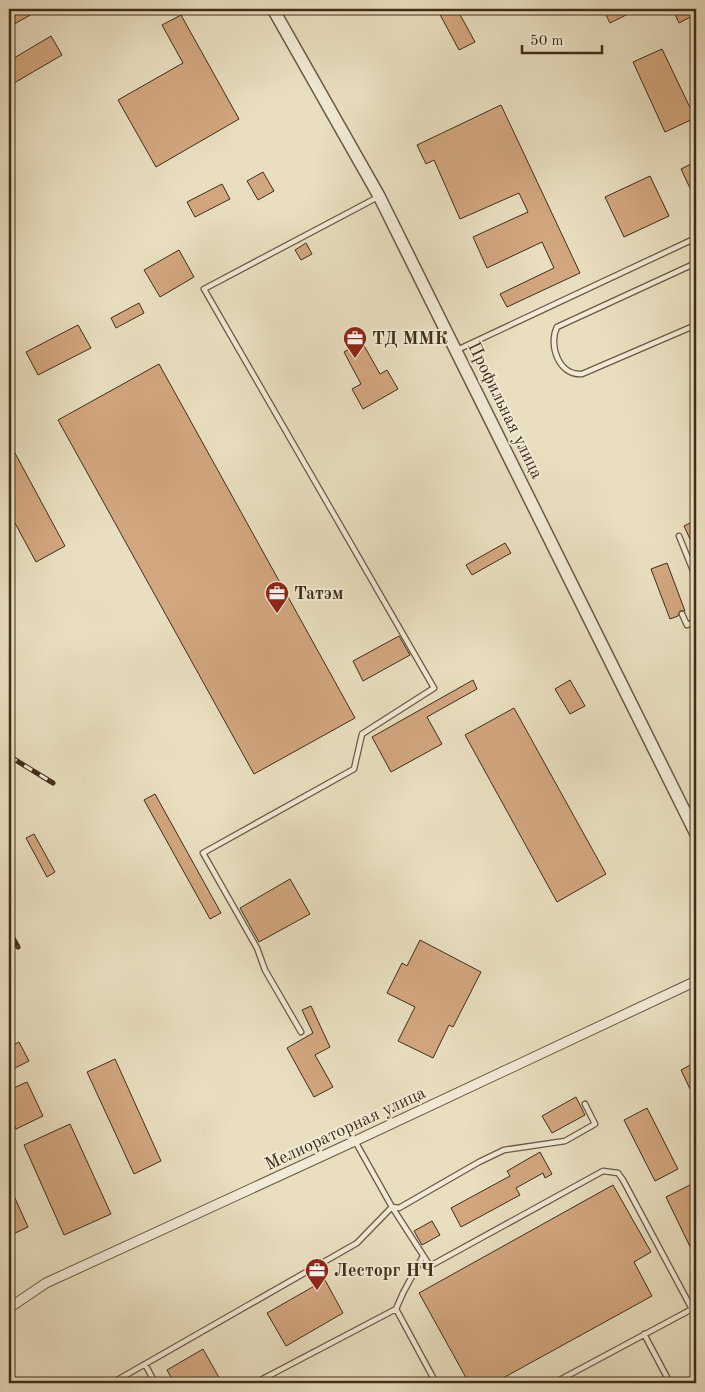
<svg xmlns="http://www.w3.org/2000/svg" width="705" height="1392" font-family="'Old Standard TT',serif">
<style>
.building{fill:#d2a67f;stroke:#402d17}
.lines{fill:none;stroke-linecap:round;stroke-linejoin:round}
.service-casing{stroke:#6a5a41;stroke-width:7}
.minor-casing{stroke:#6a5a41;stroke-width:11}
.tertiary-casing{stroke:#6a5a41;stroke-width:14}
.service{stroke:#f1ead6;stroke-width:4.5}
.minor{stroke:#f1ead6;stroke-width:9}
.tertiary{stroke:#f1ead6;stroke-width:11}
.rail-casing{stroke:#402d17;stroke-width:5}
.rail{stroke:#f1ead6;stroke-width:3;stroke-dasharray:9;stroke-linecap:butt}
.labels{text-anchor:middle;stroke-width:4;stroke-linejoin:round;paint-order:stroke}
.poi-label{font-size:18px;font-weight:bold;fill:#402d17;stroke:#f1ead6;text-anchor:start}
.street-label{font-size:18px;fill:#402d17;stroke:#f1ead6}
</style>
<rect width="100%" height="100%" fill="#e9dfc0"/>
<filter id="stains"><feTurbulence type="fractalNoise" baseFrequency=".004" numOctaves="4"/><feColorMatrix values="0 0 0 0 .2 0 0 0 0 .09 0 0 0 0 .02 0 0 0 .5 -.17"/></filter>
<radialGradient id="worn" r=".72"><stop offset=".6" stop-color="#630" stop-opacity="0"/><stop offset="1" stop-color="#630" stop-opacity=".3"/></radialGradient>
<path class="building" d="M9,9H41L9,27Z
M437,9H457L475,42L459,50Z
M603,9H638L610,23Z
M681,9H696V14L679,23L674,12Z
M181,15L239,119L156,167L118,100L183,63L162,25Z
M51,36L62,55L9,86V61Z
M662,49L695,118L665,132L633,62Z
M501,105L580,273L507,307L500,294L554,268L542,242L487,268L473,237L528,212L519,193L460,219L434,160L426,164L417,145Z
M691,164L696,175V201L681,169Z
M263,172L274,191L258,200L247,181Z
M650,176L669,216L624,237L605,197Z
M222,184L230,199L195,217L187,202Z
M306,243L312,254L301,260L295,250Z
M179,250L194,277L160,297L144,270Z
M139,303L144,313L116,328L111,318Z
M78,325L91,348L38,375L26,352Z
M362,342L380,374L387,370L398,389L363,409L352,389L361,384L344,352Z
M159,364L355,718L254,774L58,420Z
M9,442L65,546L36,562L9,512Z
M696,520V552L684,526Z
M505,543L511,553L472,575L466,565Z
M667,563L685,611H680L678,616L670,619L651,569Z
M399,636L410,655L363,681L353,661Z
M473,680L477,689L427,717L442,744L391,772L372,737Z
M570,680L585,706L570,714L555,689Z
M514,708L606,874L557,902L465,735Z
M155,794L221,913L210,919L144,800Z
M34,834L55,872L47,877L26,838Z
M290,879L310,914L259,942L240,908Z
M420,940L481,972L453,1027L449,1025L433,1058L398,1041L415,1007L387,993L402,963L407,966Z
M311,1006L330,1047L315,1055L333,1087L314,1097L287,1048L313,1033L302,1010Z
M19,1042L29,1061L9,1071V1047Z
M115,1059L161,1161L134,1174L87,1072Z
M696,1062V1086L690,1089L681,1070Z
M27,1082L43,1116L16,1129L9,1114V1090Z
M576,1097L585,1115L552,1133L542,1116Z
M647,1108L678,1169L655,1181L624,1120Z
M70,1124L111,1214L64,1235L24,1145Z
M540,1152L552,1174L545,1178L543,1173L516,1188L520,1195L461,1227L451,1208L510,1176L507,1171Z
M696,1182V1259L666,1197Z
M9,1185L28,1227L9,1236Z
M613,1185L651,1252L634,1262L652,1296L494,1383H469L419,1293Z
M432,1221L440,1235L422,1245L414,1231Z
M325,1280L343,1313L286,1346L267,1313Z
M203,1349L221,1381L216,1383H174L167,1370Z"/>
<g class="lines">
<g class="service-casing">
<path id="service" d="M696,263L557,327C548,345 559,376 582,374L696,325
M457,350L696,238
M679,536L696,578
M682,614L687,625L696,621
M301,1032L265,970L257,948L203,853L354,769L362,734L434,688L204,289L378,197
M355,1141L392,1207L430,1266L603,1171L618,1173L623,1180L692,1309L554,1383
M392,1207L399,1208L479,1162L504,1150L565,1141L595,1124L585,1104
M423,1256L403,1293L396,1309L436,1383
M644,1334L670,1383
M145,1364L155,1383
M112,1383L357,1243L392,1207
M255,1383L396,1309"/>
</g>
<g class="minor-casing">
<path id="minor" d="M9,1308L46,1283L355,1141L696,981"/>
</g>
<g class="tertiary-casing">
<path id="tertiary" d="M273,9L379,196L696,834"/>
</g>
<use href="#service" class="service"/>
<use href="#minor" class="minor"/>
<use href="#tertiary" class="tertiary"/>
<g class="rail-casing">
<path id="rail" d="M9,756L53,783
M9,931L18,947"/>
</g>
<use href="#rail" class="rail"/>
</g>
<defs>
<g id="office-pin" transform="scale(1.25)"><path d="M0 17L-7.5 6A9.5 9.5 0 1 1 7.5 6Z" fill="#8f2418" stroke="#f1ead6"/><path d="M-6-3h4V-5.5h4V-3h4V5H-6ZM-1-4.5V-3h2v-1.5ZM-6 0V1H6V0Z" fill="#fff"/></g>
</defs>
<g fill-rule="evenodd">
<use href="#office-pin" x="355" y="338"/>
<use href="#office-pin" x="277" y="593"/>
<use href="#office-pin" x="317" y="1270"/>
</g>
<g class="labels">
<g class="poi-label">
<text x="372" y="344">ТД ММК</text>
<text x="294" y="599">Татэм</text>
<text x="334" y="1276">Лесторг НЧ</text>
</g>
<g class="street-label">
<text transform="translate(506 410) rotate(64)" y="6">Профильная улица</text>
<text transform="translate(345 1128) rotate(-25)" y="6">Мелиораторная улица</text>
</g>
</g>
<rect width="705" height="1392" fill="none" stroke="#e9dfc0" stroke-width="30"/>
<rect x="10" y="10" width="685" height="1372" fill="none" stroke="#402d17" stroke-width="2.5"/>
<rect x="15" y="15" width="675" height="1362" fill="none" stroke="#402d17"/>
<path d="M522 45v8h80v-8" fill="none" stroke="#402d17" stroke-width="2.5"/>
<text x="530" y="45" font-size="15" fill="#402d17" stroke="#f1ead6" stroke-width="4" paint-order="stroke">50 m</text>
<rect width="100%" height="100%" filter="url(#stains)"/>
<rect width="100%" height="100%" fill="url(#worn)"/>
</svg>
